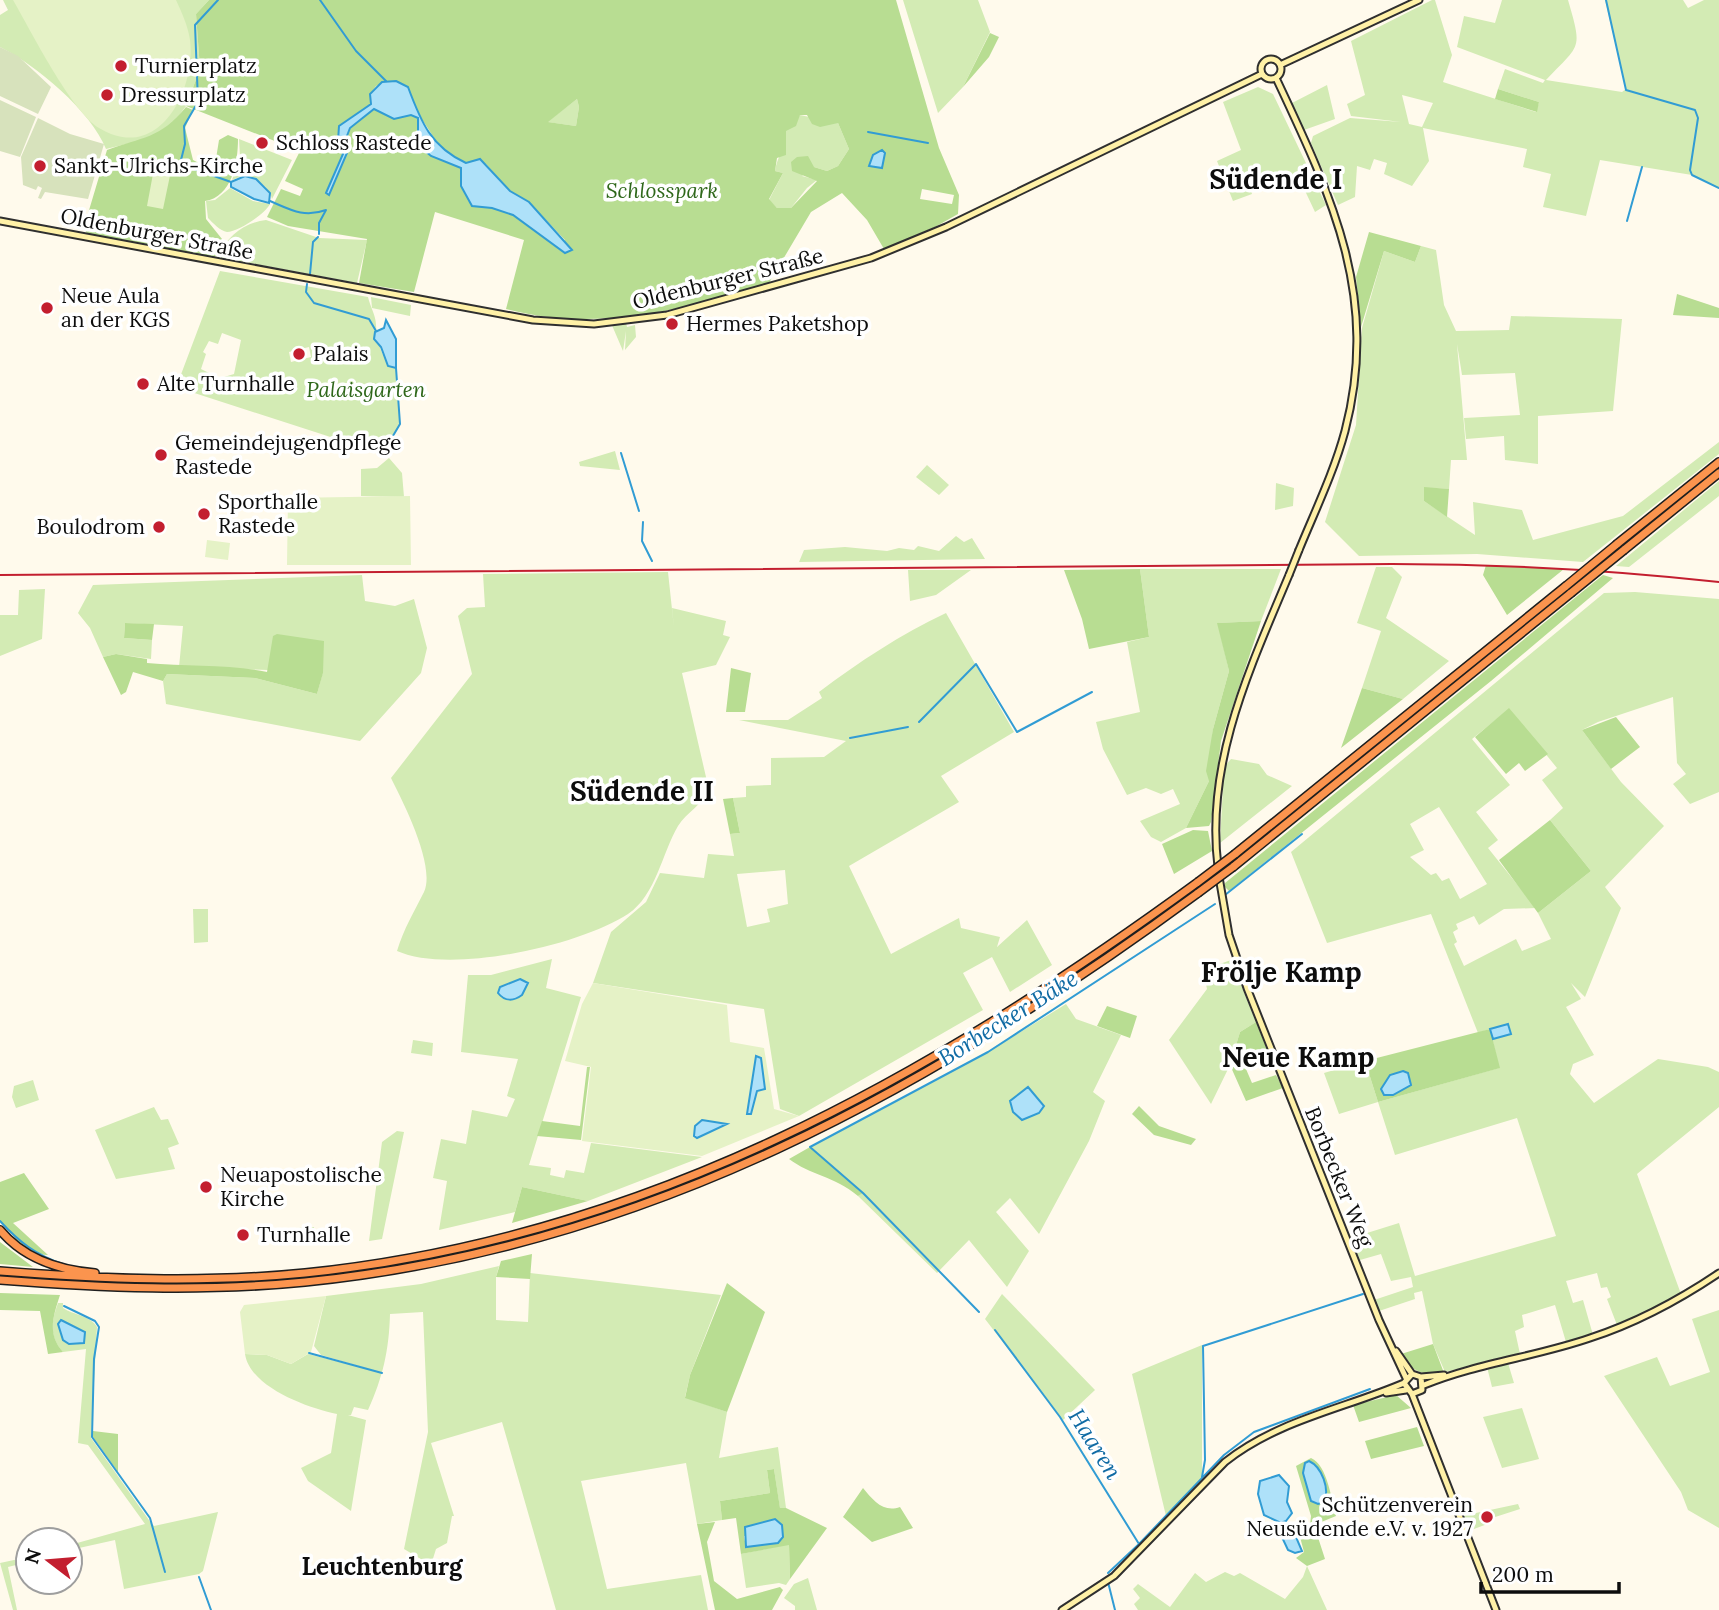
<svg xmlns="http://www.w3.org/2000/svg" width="1719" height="1610" font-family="Lora,serif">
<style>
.green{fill:#d3ebb4;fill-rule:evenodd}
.forest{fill:#b8dd92;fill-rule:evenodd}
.cemetery{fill:#d7e2bc}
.pitch{fill:#e5f2c6}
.water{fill:#aee1f9;stroke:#319cd4;stroke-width:2}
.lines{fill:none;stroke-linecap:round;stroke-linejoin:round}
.stream{stroke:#319cd4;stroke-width:2}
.secondary-casing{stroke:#2f2f2f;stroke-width:9}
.highway-casing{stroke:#1e1e1e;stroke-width:10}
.secondary{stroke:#fff1a7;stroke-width:5}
.highway{stroke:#fb944e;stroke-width:7}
.rail{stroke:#c31e2f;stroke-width:2}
.secondary-bridge-casing{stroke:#2f2f2f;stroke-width:9;stroke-linecap:butt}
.highway-bridge-casing{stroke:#1e1e1e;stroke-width:10;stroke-linecap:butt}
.secondary-bridge{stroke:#fff1a7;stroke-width:5}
.highway-bridge{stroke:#fb944e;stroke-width:7}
.poi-dot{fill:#c31e2f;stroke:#fff;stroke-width:2.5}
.labels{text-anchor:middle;stroke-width:7;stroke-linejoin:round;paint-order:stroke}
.poi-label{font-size:21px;fill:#0d0d0d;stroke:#fff;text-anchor:start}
.park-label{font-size:21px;font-style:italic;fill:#2e671a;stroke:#fff}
.street-label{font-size:21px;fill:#0d0d0d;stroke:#fff}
.water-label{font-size:23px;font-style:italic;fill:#106ba4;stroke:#fff}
.quarter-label{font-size:24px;font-weight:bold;fill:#0d0d0d;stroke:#fff}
.district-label{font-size:28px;font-weight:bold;fill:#0d0d0d;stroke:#fff}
</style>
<rect width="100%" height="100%" fill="#fffaec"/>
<path class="green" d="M3,0H209L196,14L200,69L186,106L174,122L151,138L106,149C91,111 36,65 0,47V15L8,10Z
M903,0H978L990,32L963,87L938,113Z
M1432,0H1435L1452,55L1443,82L1536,112L1539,102L1498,89L1505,69L1543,83L1545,80L1457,47L1464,16L1495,23L1502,0H1568C1583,51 1580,44 1546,80L1622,92L1626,89L1605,0H1683L1688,8L1704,0H1719V188L1692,175L1600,160L1586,216L1543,207L1551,174L1523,167L1527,149L1423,128L1429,161L1412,186L1384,174L1387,163L1374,159L1370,170L1357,166L1355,197L1338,205L1311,143L1313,136L1350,118L1401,122L1351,116L1347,104L1365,95L1351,41ZM1402,95L1433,103L1422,127L1409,124Z
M1327,85L1335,119L1304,130L1292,103Z
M1258,87L1273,94L1326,205L1315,212L1299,178L1290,183L1284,171L1258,180L1260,187L1251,191L1252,194L1233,201L1217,161L1241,150L1223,102Z
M577,99L579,107L576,126L547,122Z
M800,115L838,123L849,149L838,166L827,171L814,167L802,176L817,180L807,188L791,208H777L769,200L783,173L775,171C777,157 787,144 785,131Z
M239,139L292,160L272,199C269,186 257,179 245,175L232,180L240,157Z
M230,188L253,201L270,204C265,214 238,232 227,232C220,231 213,223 208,218L206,201L215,200Z
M266,220L319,238L367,240L357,283L218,257C227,237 242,223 266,220Z
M1421,246L1436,250L1444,305L1456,331L1509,330L1511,316L1622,319L1613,411L1538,416V464L1505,460L1504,436L1466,439L1464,418L1520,415L1515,373L1462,375L1457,344L1467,460H1451L1449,489L1425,488L1424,501L1475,535L1473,502L1522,510L1533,540L1623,516L1719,442V454L1583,562L1477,554L1359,556L1325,522L1356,425L1362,328L1384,251L1415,262Z
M220,271L368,297C370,306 376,316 376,325C377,339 381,362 396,368L400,424L386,445L346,442L179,388L177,385ZM222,333L241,340L234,374L224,377L222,384L208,379L209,373L201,369L206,354L203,352L209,341L218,344ZM309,347L311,357L291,362L289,352Z
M371,297L411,305L410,316L372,308Z
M626,322L627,327L635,325L636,337L625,350L626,331L623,351L611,323Z
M615,451L620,470L580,466L579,462Z
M389,458L402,473L404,497L361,496V469L377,468Z
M927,465L949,485L939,495L916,477Z
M1719,481V496L1629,567L1616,566Z
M1276,483L1294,488L1293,506L1275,510Z
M956,536L964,542L972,538L985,559L799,562L804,550L845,547L887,551L899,548L914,550L918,546L939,551Z
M1376,567H1392L1402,577L1386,618L1449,661L1403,699L1362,688L1381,631L1357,623Z
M1140,569H1281L1261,621L1218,623L1229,671L1213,729L1209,781L1186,828L1161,842L1151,837L1140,821L1180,804L1173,789L1161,794L1146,788L1127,795L1103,749L1096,722L1140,712L1127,642L1149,637Z
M908,570H971L936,595L910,601Z
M668,572L674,628L672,608L726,621L723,635L730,637L716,665L682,673L709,790C702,805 687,812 678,826C662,853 656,895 628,914C581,945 451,975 397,951C404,928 414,912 424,892C436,866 403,802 391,778L472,674L458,616L467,608L485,607L483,574Z
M362,575L365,601L395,606L414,599L427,648L421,673L360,741L166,704L163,681L167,674L255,678L317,694L323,672L179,667L183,626L125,623L124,638L152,640L151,659L116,654L103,657L90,628L78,613L93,585Z
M45,589L42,639L0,656V615H18L19,590Z
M1635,592L1719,599V792L1690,804L1673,784L1686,774L1677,763L1673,697L1598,722L1582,730L1621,782L1664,826L1605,887L1621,908L1585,997L1571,983L1581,999L1566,1007L1594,1055L1573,1064L1570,1074L1594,1103L1658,1059L1708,1067L1719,1072V1107L1637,1174L1681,1294L1617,1325L1607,1299L1611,1297L1607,1287L1601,1288L1597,1273L1566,1281L1573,1303L1583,1300L1593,1335L1566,1342L1555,1305L1522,1315L1524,1327L1515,1331L1520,1354L1445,1372L1433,1344L1422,1291L1414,1293L1415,1299L1379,1311L1374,1300L1413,1287L1411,1277L1391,1281L1381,1254L1360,1260L1351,1238L1399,1223L1415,1276L1556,1236L1517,1118L1395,1155L1378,1102L1339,1114L1324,1073L1365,1061L1378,1102L1499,1068L1490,1029L1478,1033L1431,914L1327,943L1291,852L1604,593ZM1509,709L1557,768L1542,780L1563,808L1550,820L1591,871L1538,913L1551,939L1522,951L1516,939L1464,966L1454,944L1457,942L1453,932L1458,929L1456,924L1474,916L1479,925L1504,909L1536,908L1488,848L1498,840L1476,812L1510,785L1472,739ZM1439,807L1487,884L1460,899L1449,878L1442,881L1436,873L1431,875L1410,857L1424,850L1410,824Z
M946,613L1014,732L941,776L959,802L849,866L891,954L959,918L961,928L1000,937L997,947L1027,920L1052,965L1010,992L992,957L963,973L983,1010L799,1116L780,1109L764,1009L593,983L611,932L646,902L660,873L704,878L708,854L734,856L730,834L740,833L733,798L746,797V786L771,785V758L824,757L846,741L739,720H788L822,698L819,692C859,662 901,634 946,613ZM785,870L788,904L767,909L770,922L747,927L737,874Z
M1231,759L1259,764L1267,775L1292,786L1220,843L1224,767Z
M193,909H208V942L194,943Z
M552,959L546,988L581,997L529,1165L551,1168L550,1175L564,1178L566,1170L584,1173L591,1143L702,1157L588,1201L522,1187L515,1212L439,1230L447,1181L433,1178L441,1139L466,1144L472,1110L507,1117L515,1099L507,1096L518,1059L461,1052L468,975H491Z
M1231,960L1256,1022L1240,1032L1230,1065L1211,1104L1169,1040L1207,989L1203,970Z
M1066,1004L1076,1019L1121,1035L1093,1092L1105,1101L1089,1141L1039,1234L1010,1198L996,1212L1029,1251L1007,1287L969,1240L937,1273L858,1196L862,1193L810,1147L988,1052Z
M413,1040L433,1043L432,1056L411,1053Z
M33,1080L39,1100L16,1108L12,1097L14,1086Z
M154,1107L161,1120L168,1119L179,1144L168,1148L175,1169L116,1179L95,1130Z
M397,1131L404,1132L382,1239L369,1241L382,1142Z
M314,1227L315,1242H298L297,1228Z
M499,1266L496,1277V1320L528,1322L530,1273L721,1295L690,1375L685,1397L727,1412L719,1458L778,1447L786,1508L780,1509L774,1469L767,1470L770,1493L720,1501L722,1520L697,1524L686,1463L581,1481L607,1589L701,1575L708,1610H556L502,1422L431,1443L454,1516H452L447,1543L436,1549L431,1565L404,1549L428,1432L423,1312L390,1314C389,1350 383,1377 368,1410L354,1407L351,1415H348L366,1420L351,1511L308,1481L301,1468L331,1453L337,1414C307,1408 250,1387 245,1354L267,1355L291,1364L308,1354L372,1370L321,1355L314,1346L326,1296L421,1284Z
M1002,1294L1095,1390L1063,1420L985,1319Z
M58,1303H63V1308C74,1315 91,1316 97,1327L91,1438L151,1523L154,1526L218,1512L203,1571L199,1574L124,1589L115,1540L70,1550V1545L145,1524L88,1445L78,1443L86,1349L63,1352C49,1336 51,1322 58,1303Z
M1719,1310V1528L1688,1510L1681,1492L1604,1376L1657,1357L1670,1386L1710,1372L1692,1319Z
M1202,1345V1477L1166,1516L1132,1374Z
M1508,1363L1514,1383L1492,1387L1487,1367Z
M1522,1408L1539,1459L1502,1468L1483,1417Z
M1518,1504L1520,1509L1489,1519L1490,1523L1466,1532L1462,1516Z
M789,1544L790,1579L786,1585L779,1583L746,1588L741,1554Z
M28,1557V1562L8,1567L17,1610H13L0,1563Z
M1307,1566L1327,1610H1138L1134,1604L1140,1598L1133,1589L1138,1584L1170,1607L1195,1573L1206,1582L1225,1572L1234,1576L1240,1573L1285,1599L1303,1577Z
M808,1578L817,1610H795V1606L784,1598L794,1584Z"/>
<path class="forest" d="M209,0H896L939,148L959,195L958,214L935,227L884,249L867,220L842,193L811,212L769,283C683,310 596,333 506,309L524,240L435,212L414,292L359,283L367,239L288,226L267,217L281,189L300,196L303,189L285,181L300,151L186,106L200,69L196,14ZM389,81L408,87L412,104L444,153L431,156L418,145V118C403,111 387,118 374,109L350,128L345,141L347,153L329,195L326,193L343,154L340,126L372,104L370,94L376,86ZM577,99L579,107L576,126L548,122ZM800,115H807L812,124L820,127L838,123L849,149L838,166L827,171L814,167L808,156L797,157L791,162L792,171L817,181L791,208H777L769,199L783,173L775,171L777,158L786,155V131L796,126ZM486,164L510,191L529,202L565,240L560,250L513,215L492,208ZM922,189L954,195L952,204L920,199Z
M990,33L999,37L989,57L963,87Z
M1498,89L1539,102L1537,112L1495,99Z
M186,107L193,110L185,128L193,160L214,171L219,140L228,135L238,139C238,162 232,197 205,201L206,219L222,239L215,257L87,234L84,227L107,150C142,137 160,139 186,107Z
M1369,232L1421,246L1415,262L1384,251L1361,327L1356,277Z
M1677,294L1719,308V318L1673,315Z
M1424,487L1449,489L1447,517L1424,501Z
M1486,565L1564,569L1507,615L1483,575Z
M1140,569L1149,637L1089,649L1082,619L1064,570Z
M1603,575L1613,578L1491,681L1229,891L1225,887V883Z
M1261,621L1221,741L1211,822L1209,826L1186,828L1209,781L1206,771L1213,729L1229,671L1217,623Z
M125,623L154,624L152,640L124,638Z
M277,634L324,641L323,673L317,694L255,678L167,674L163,681L133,672L126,692L121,695L103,657L116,654L147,659V663C186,667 230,664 267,672L273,636Z
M731,668L751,673L745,712H726Z
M1362,688L1403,699L1341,748Z
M1509,708L1548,754L1525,771L1519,763L1506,774L1475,737Z
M1616,717L1640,747L1611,769L1582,730Z
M733,798L740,833L730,834L723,799Z
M1550,820L1591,871L1538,913L1499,860Z
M1193,830L1208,831L1212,851L1174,874L1162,844Z
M1107,1006L1137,1016L1130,1038L1097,1026Z
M1256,1022L1268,1052L1243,1062L1252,1083L1276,1075L1283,1088L1246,1101L1230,1065L1240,1032Z
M1490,1029L1500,1068L1378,1102L1365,1061Z
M587,1067H590L581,1140L537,1136L542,1121L580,1126Z
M1139,1106L1159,1126L1196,1139L1191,1145L1154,1135L1132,1114Z
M810,1147L863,1193L858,1196C834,1176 810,1175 789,1159Z
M24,1173L49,1209L13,1223L48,1255C27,1255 13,1235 0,1221V1182Z
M522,1187L588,1201L512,1223Z
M0,1242L33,1267L0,1264Z
M532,1254L530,1279L496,1277L501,1261Z
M727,1283L765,1312L727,1412L685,1398L690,1375Z
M0,1293L60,1295C53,1317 47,1334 63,1352L48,1354L40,1311L0,1310Z
M1433,1344L1444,1373C1423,1375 1412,1373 1401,1354Z
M1396,1395L1411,1408L1359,1422L1353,1405Z
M1417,1427L1424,1446L1371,1459L1365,1441Z
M93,1431L118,1434V1472L93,1437Z
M1311,1458C1328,1466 1331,1499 1336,1516L1314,1525L1325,1559L1307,1566L1296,1558L1304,1552L1300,1537L1309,1534L1311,1516L1296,1466Z
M774,1469L780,1508H786L827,1528L790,1579L789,1545L741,1554L736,1518L722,1520L720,1501L770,1493L767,1470ZM744,1536L783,1537L746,1547Z
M863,1488C873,1500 883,1513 900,1507L913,1528L872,1542L843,1517Z
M715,1522L707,1542L714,1581L737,1599L780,1587L783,1590L772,1610H715L697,1524Z"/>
<path class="cemetery" d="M0,47L18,56L51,87L38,114L0,96Z
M0,100L36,117L20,157L0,151Z
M38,118L70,134L104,144L88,199L45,192L41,199L38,198L42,188L38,186L36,190L23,185L21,157Z"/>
<path class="pitch" d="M13,0H176C182,13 188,26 190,40C196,91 158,164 99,128C71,111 31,31 13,0Z
M155,163L172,166L163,209L147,206Z
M410,496L411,565H287L288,498Z
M207,540L230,543L228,560L205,557Z
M593,983L727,1005L730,1042L764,1048L774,1109L799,1116L702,1156L582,1141L591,1067L565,1061L582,1004Z
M326,1296L311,1352L291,1364L267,1355L245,1354L240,1312L244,1305Z"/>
<path class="water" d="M396,81L408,87C421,122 431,147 466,163L480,159L510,191L529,202L572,250L565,253L513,215L492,208L472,206L461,186V168L431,156L418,145V118L411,115L394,119L374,109L350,128L345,141L347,153L329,195L326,193L343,154L338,141L339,126L371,104L370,94L382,82Z
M882,150L885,153L882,168L869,166L873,155Z
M245,176L256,179L270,193L269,203L254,199L231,187V182Z
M386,320L396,339V368L388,366L381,347L374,339L375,332L384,328Z
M520,979L528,983L522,995C514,1001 505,1002 498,993L500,987Z
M1508,1024L1511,1034L1493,1039L1490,1029Z
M756,1056L761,1058L765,1089L757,1091L751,1114H747Z
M1403,1071L1408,1073L1411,1085L1393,1095H1384L1381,1089L1390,1075Z
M1028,1087L1044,1106L1039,1113L1022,1120L1013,1112L1010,1101Z
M702,1120L727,1124L697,1138L694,1136L695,1126Z
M61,1320L85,1332L84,1343L69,1344L63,1340L58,1324Z
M1309,1461C1322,1467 1330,1489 1324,1502L1318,1504L1311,1501L1303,1473L1305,1463Z
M1279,1475L1289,1486L1287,1502L1292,1513L1286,1521L1281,1523L1264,1515L1258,1494L1260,1481Z
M775,1519L782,1525L783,1537L778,1543L746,1547L745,1527Z
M1283,1527L1293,1530L1302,1551L1295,1553L1288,1550L1280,1533Z"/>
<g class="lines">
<path class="stream" d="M218,0L195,25L198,102L184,126L185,144L180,164L231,182
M320,0L356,51L386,81
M1606,0L1626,90L1695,110L1698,118L1690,170L1692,175L1719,188
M868,132L928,143
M270,201C291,210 304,218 326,210L319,223V234
M1627,221L1642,167
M310,274L313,242L318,237
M307,284L306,292L314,303L369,319L376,331
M387,446L400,424L396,368
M621,453L639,511
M643,522L642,541L652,561
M919,722L976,664L1017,732L1092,692
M850,738L908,727
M1225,895L1302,834
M0,1221C19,1242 36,1255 63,1264
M64,1306L95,1321L99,1327L94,1359L92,1437L150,1518L165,1572
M979,1312L863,1193L810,1147L988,1052L1215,904
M995,1330L1060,1417L1139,1544L1108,1573
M309,1353L382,1373
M1202,1477L1205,1460L1203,1346L1363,1294
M1139,1544L1224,1455L1254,1432L1370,1389
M199,1577L211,1610
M1108,1582L1115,1610"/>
<g class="secondary-casing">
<path id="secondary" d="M1261 69a10 10 0 1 1 20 0a10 10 0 1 1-20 0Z
M1280,65L1419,0
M1276,78C1332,197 1380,297 1345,431C1334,472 1315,511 1299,550
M0,221L533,320L594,324L667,315L871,258L946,227L1262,74
M1218,867C1205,763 1250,668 1289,575
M1219,877L1229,935L1247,988L1379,1320L1406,1378
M1396,1351L1412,1374
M1412,1374L1404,1383L1412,1394L1422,1390L1421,1377
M1412,1374L1421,1377L1444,1375
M1424,1385C1478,1363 1535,1357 1590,1338C1636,1323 1679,1300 1719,1273
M1386,1393L1406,1390
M1412,1394L1496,1610
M1062,1610L1114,1576L1225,1462C1278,1420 1343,1409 1404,1383"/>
</g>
<g class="highway-casing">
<path id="highway" d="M1617,544L1719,462
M1624,550L1719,473
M1235,854L1566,586
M1233,867L1571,593
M0,1230C24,1259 58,1270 95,1273
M0,1271C101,1279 204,1283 305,1273C645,1238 927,1080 1198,882
M0,1280C101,1288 203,1292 305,1282C643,1248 929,1091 1198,893"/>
</g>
<use href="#secondary" class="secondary"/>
<use href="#highway" class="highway"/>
<path class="rail" d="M0,575L1392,564C1502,564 1610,570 1719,582"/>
<g class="secondary-bridge-casing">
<path id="secondary-bridge" d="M1289,575L1299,550"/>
</g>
<g class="highway-bridge-casing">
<path id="highway-bridge" d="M1566,586L1617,544
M1571,593L1624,550
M1198,882L1235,854
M1198,893L1233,867"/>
</g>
<use href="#secondary-bridge" class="secondary-bridge"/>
<use href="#highway-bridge" class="highway-bridge"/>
</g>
<g class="poi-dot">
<circle cx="121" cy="66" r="7"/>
<circle cx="107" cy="95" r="7"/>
<circle cx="262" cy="143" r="7"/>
<circle cx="40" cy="166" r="7"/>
<circle cx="47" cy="308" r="7"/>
<circle cx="672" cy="324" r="7"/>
<circle cx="299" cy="354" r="7"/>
<circle cx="143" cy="384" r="7"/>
<circle cx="161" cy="455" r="7"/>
<circle cx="204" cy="514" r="7"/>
<circle cx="159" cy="527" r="7"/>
<circle cx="206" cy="1187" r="7"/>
<circle cx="243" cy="1235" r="7"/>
<circle cx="1487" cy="1517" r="7"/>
</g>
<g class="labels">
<g class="poi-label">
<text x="135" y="73">Turnierplatz</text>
<text x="121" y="102">Dressurplatz</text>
<text x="276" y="150">Schloss Rastede</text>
<text x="54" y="173">Sankt-Ulrichs-Kirche</text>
<text x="61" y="303">Neue Aula<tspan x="61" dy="24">an der KGS</tspan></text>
<text x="686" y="331">Hermes Paketshop</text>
<text x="313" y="361">Palais</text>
<text x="157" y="391">Alte Turnhalle</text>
<text x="175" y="450">Gemeindejugendpflege<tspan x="175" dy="24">Rastede</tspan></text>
<text x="218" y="509">Sporthalle<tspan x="218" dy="24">Rastede</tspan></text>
<text x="145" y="534" text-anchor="end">Boulodrom</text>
<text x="220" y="1182">Neuapostolische<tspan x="220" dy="24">Kirche</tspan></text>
<text x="257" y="1242">Turnhalle</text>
<text x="1473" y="1512" text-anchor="end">Schützenverein<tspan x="1473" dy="24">Neusüdende e.V. v. 1927</tspan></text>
</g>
<g class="park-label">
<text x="662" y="198">Schlosspark</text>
<text x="366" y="397">Palaisgarten</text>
</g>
<g class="street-label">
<text transform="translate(157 234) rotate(11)" y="7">Oldenburger Straße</text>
<text transform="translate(728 279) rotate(-14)" y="7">Oldenburger Straße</text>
<text transform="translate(1339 1177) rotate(68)" y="7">Borbecker Weg</text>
</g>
<g class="water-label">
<text transform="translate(1008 1018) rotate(-32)" y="8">Borbecker Bäke</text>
<text transform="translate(1095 1444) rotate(58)" y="8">Haaren</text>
</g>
<g class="quarter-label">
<text x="382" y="1575">Leuchtenburg</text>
</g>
<g class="district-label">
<text x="1276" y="189">Südende I</text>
<text x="642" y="801">Südende II</text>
<text x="1281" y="982">Frölje Kamp</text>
<text x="1298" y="1067">Neue Kamp</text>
</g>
</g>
<g transform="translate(49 1561) rotate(286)"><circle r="33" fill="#ffffff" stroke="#9e9e9e" stroke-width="2"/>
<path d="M0-5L12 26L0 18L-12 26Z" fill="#c31e2f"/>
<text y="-10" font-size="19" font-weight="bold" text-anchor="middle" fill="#0d0d0d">N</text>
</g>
<path d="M1481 1582v10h138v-10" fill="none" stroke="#0d0d0d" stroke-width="3.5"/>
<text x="1492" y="1582" font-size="21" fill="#0d0d0d" stroke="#ffffff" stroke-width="5" paint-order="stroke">200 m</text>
</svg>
